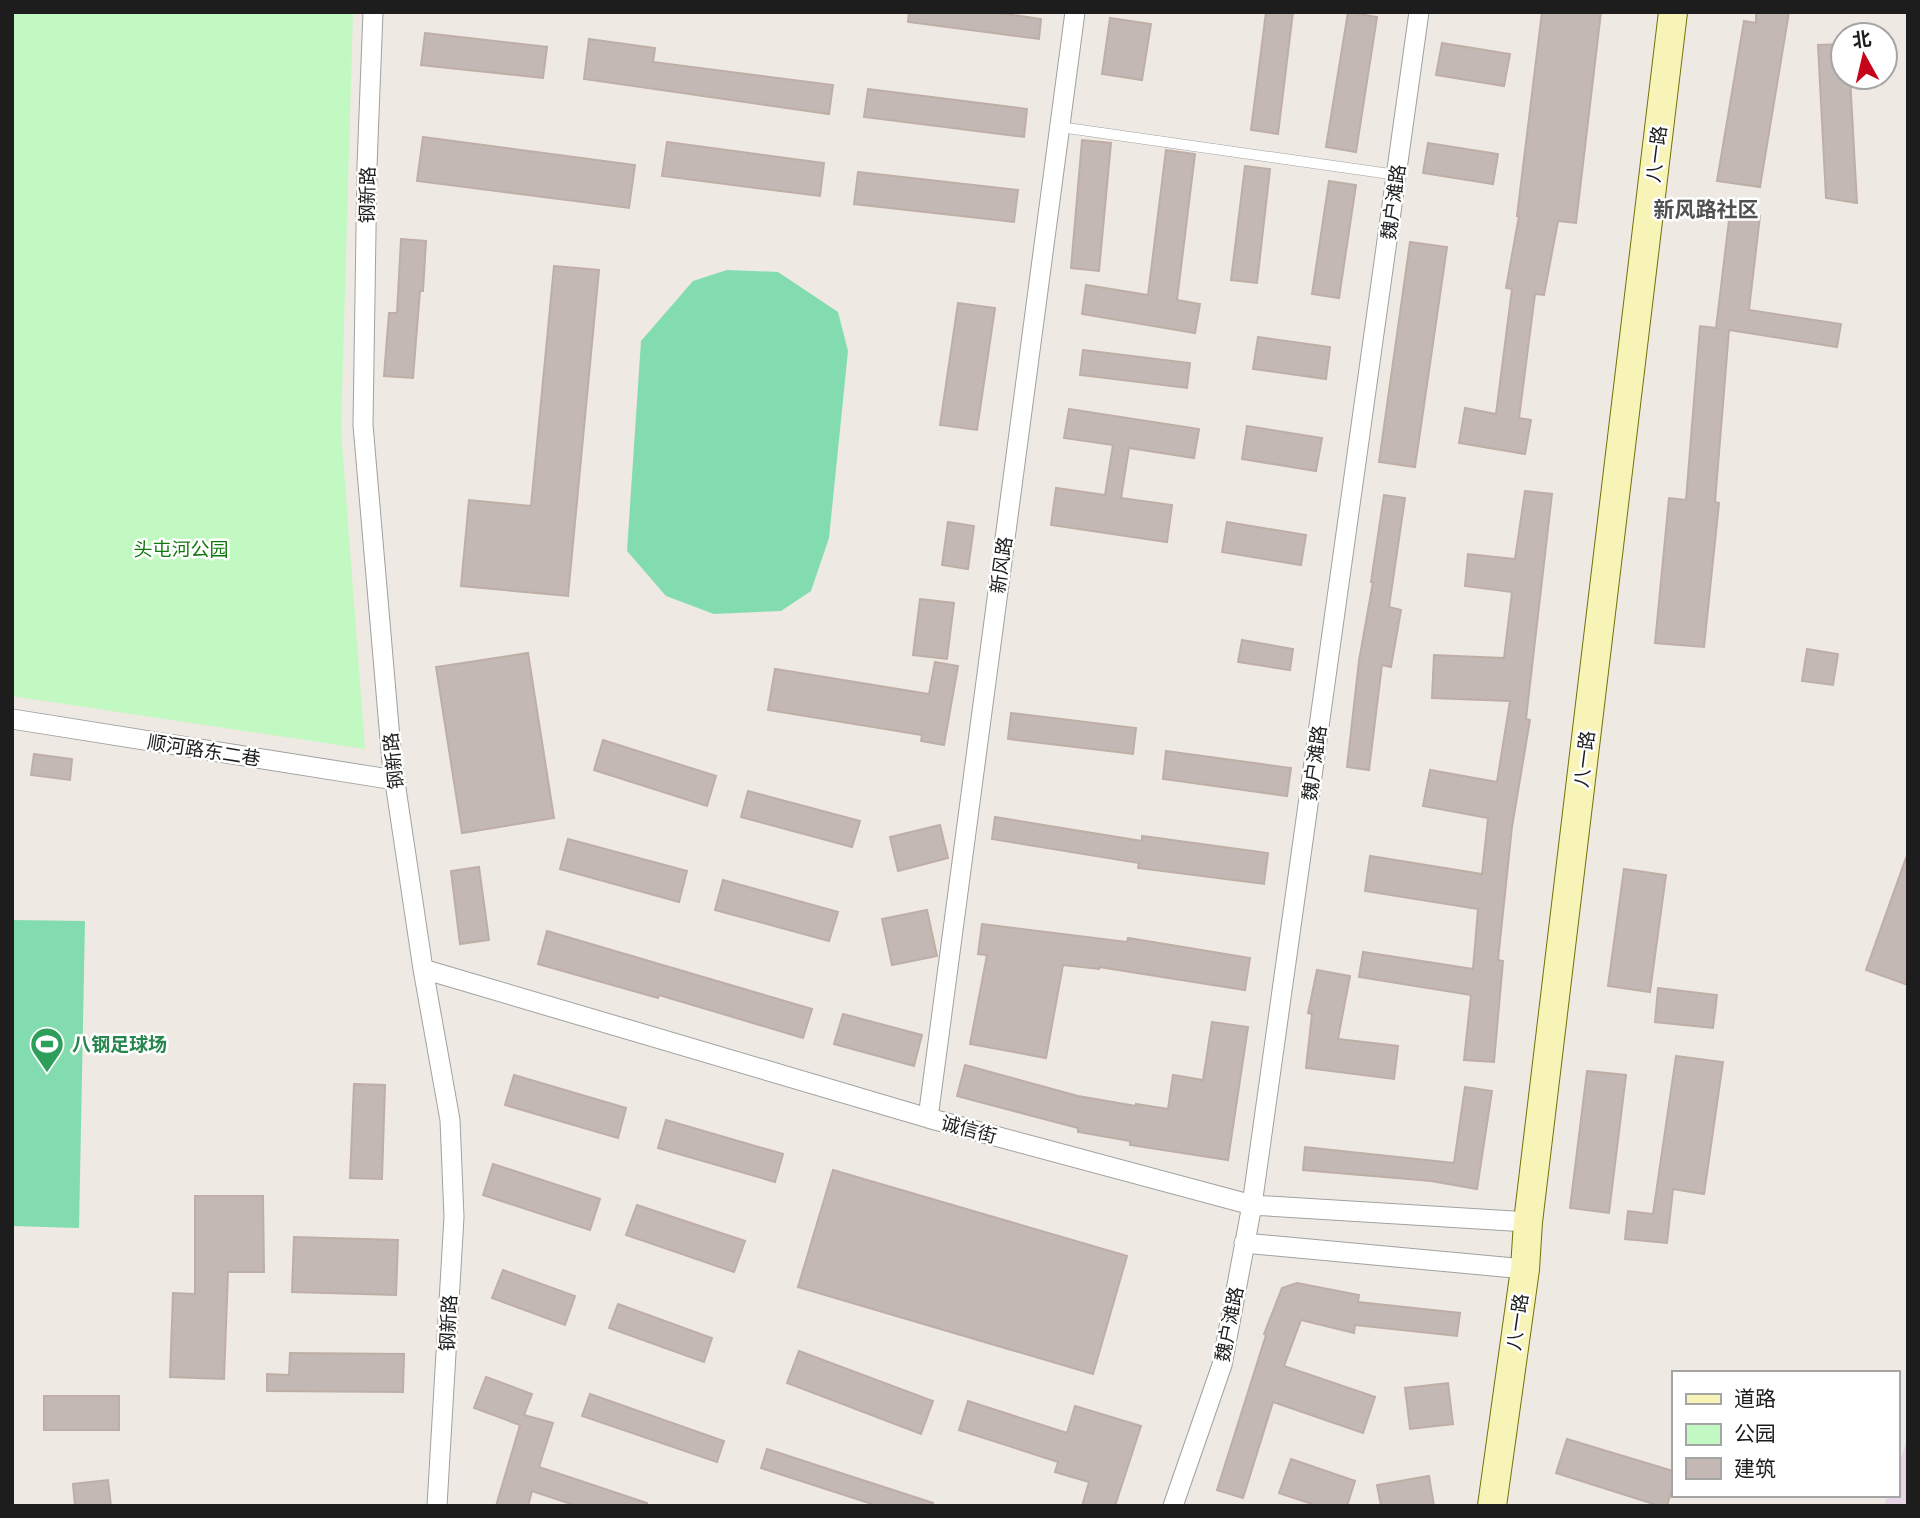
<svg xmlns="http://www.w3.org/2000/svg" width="1920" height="1518" font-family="Quicksand,'Noto Sans SC',sans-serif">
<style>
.industrial{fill:#e7d5e6}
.park{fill:#c2f8c1}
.pitch{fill:#83dcb0}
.building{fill:#c3b8b3;stroke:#bfaea6;stroke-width:2}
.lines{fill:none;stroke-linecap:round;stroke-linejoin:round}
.lane-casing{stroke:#a1a1a1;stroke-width:11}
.street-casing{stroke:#a1a1a1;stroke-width:21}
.secondary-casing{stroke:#717107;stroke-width:30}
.lane{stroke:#fff;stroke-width:10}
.street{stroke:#fff;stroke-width:19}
.secondary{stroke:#f8f4b8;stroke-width:28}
.labels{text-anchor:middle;stroke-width:5;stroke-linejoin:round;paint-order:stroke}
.street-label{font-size:19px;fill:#1d1d1d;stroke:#fff}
.park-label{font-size:19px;fill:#10790e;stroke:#fff}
.leisure-label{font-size:19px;font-weight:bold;fill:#27864d;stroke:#fff;text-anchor:start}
.neighbourhood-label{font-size:21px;font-weight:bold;fill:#505050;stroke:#fff}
</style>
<rect width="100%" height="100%" fill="#eee9e3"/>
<path class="industrial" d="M1908,1438V1506H1884L1888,1495H1897V1468Z"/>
<path class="park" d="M12,12H353L341,430L365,749L12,696Z"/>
<path class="pitch" d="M727,270L778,272L838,312L848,351L829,538L811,591L781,611L714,614L666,596L627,551L641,341L693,281Z
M12,920L85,921L79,1228L12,1226Z"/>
<path class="building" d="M909,12H993L1041,19L1039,39L908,22Z
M1266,12H1293L1278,134L1251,130Z
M1348,12L1377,17L1356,152L1326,147Z
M1542,12H1601L1576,223L1558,221L1544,295L1535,294L1519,418L1531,420L1525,454L1459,443L1465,408L1496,414L1512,289L1506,288L1519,216H1517Z
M1756,12H1789L1760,187L1717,181L1744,21L1756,23Z
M1110,18L1151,24L1142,80L1102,74Z
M425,33L547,47L543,78L421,65Z
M589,39L655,48L653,62L833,85L829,114L584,79Z
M1442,43L1510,54L1504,86L1436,75Z
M1843,44V77H1850L1857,203L1826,198L1818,45Z
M868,89L1027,109L1024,137L864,117Z
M423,137L635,165L629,208L417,181Z
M1082,140L1111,143L1099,271L1071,268Z
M667,142L824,163L820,196L662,176Z
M1428,143L1498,154L1493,184L1423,173Z
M1166,150L1195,154L1177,300L1200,304L1195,333L1082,314L1086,285L1148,295Z
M1245,166L1270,169L1257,283L1231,280Z
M858,172L1018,190L1014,222L854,204Z
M1329,181L1356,185L1339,298L1312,294Z
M1730,212L1760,216L1749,310L1841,324L1837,347L1729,330L1715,502L1719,503L1704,647L1655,643L1669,498L1686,500L1700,326L1716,328Z
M401,239L426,241L423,291H420L413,378L384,376L389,313H397Z
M1410,242L1447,247L1415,467L1379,462Z
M554,266L599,270L568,596L461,586L469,500L531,506Z
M958,303L995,308L977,430L940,425Z
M1258,337L1330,347L1326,379L1253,369Z
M1083,350L1190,363L1187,388L1080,375Z
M1069,409L1199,429L1194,458L1129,448L1121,498L1172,505L1167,542L1051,525L1056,488L1105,495L1113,445L1064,438Z
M1247,426L1322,438L1316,471L1242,459Z
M1525,491L1552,494L1526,719L1530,720L1512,827L1498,960L1503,961L1494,1062L1464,1060L1471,995L1359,977L1363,952L1473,969L1478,909L1365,891L1370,856L1482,874L1488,818L1423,806L1430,770L1497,782L1510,701L1432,698L1434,655L1504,658L1512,592L1465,586L1468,554L1515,559Z
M1384,495L1405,498L1389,607L1401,610L1391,667L1382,665L1369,770L1347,767L1359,661L1373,582H1371Z
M948,522L974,526L968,569L942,565Z
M1227,522L1306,535L1301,565L1222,552Z
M920,599L954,603L947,659L913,655Z
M1242,640L1293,649L1290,670L1238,662Z
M1807,649L1838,654L1833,685L1802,681Z
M528,653L554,818L462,833L436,667Z
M935,662L958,666L944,745L921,741L922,735L768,710L775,669L929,694Z
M1011,713L1136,728L1133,754L1008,739Z
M603,740L716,776L707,806L594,770Z
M1166,751L1291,768L1287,796L1163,779Z
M34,754L72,759L70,780L31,775Z
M748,791L860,821L852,847L741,817Z
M995,817L1142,841V836L1268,853L1264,884L1138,868L1139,863L992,839Z
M940,825L948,858L898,871L890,837Z
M568,839L687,871L679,902L560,869Z
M1906,858L1908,859V985L1866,970Z
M479,867L489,940L460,944L451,871Z
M1624,869L1666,875L1650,992L1608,986Z
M723,880L838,912L829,941L715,910Z
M927,910L937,956L892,965L882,919Z
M982,924L1127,942L1128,938L1250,958L1245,990L1099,967V969L1063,965L1046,1058L970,1044L987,955L978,954Z
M547,931L812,1009L803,1038L659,995L658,998L538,964Z
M1317,970L1350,976L1338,1039L1398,1046L1394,1079L1306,1068L1312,1014L1308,1013Z
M1658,988L1717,995L1713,1028L1655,1022Z
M843,1014L922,1035L914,1066L834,1044Z
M1212,1022L1248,1027L1228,1160L1130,1145V1141L1078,1132V1128L957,1096L965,1065L1078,1096L1136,1106V1104L1168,1109L1173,1075L1203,1080Z
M1676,1056L1723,1062L1704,1194L1673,1189L1667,1243L1625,1239L1628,1211L1653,1214Z
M1587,1071L1626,1075L1609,1213L1570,1208Z
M514,1075L626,1108L618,1138L505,1105Z
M354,1084L385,1085L382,1179L350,1178Z
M1465,1087L1492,1091L1477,1189L1431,1181L1303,1170L1305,1147L1454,1163Z
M666,1120L783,1154L775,1182L658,1148Z
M493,1164L600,1199L590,1230L483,1195Z
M833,1170L1127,1256L1093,1374L798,1287Z
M195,1196H263L264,1272H228L224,1379L170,1377L173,1293L195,1294Z
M637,1205L745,1241L734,1272L626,1235Z
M294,1237L398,1240L396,1295L292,1292Z
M503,1270L575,1296L565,1325L492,1298Z
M1297,1283L1359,1295L1358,1302L1460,1313L1457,1336L1355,1325L1354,1333L1301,1320L1284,1366L1375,1397L1363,1433L1273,1402L1243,1498L1217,1490L1266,1335L1264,1334L1282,1288Z
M618,1304L712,1338L704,1362L609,1328Z
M799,1351L933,1401L921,1434L787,1383Z
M290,1353L404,1354L403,1392L267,1391V1374L289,1375Z
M486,1377L532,1394L524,1415L553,1423L539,1467L647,1503V1506H577L532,1491L528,1506H496L520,1425L474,1408Z
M1448,1383L1453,1424L1410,1429L1405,1388Z
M590,1394L724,1441L717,1462L582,1416Z
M44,1396H119V1430H44Z
M968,1401L1067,1433L1075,1406L1141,1426L1115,1506H1082L1089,1482L1055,1472L1058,1462L959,1430Z
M1567,1439L1673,1471V1486L1667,1506H1660L1556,1473Z
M767,1449L933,1503L932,1506H878L761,1468Z
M1291,1459L1355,1481L1347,1506H1318L1279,1493Z
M1429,1476L1434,1506H1381L1377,1485Z
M108,1480L111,1506H75L73,1484Z"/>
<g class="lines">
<g class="lane-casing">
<path id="lane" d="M1060,127L1397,175"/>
</g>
<g class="street-casing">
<path id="street" d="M373,12L367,166L363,425L392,762L423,969L450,1120L454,1217L437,1506
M12,719L395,780
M423,969L928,1118L1252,1205L1528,1222
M928,1118L1075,12
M1244,1243L1525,1269
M1173,1506L1222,1365L1252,1205L1419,12"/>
</g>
<g class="secondary-casing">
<path id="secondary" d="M1492,1506L1525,1269L1528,1222L1673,12"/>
</g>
<use href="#lane" class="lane"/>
<use href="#street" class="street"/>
<use href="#secondary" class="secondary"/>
</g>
<defs>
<g id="stadium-pin" transform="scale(1.75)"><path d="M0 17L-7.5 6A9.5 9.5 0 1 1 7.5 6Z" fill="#2e9e5b" stroke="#fff"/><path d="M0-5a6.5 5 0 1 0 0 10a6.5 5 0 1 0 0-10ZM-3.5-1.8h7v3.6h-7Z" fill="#fff"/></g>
</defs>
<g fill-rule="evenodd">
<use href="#stadium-pin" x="47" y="1044"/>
</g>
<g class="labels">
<g class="street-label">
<text transform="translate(1656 154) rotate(-83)" y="7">八一路</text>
<text transform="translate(367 195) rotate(-89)" y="7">钢新路</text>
<text transform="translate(1393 202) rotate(-82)" y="7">魏户滩路</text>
<text transform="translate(1001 565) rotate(-82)" y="7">新风路</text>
<text transform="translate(204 750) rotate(9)" y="7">顺河路东二巷</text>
<text transform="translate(1584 759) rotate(-83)" y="7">八一路</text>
<text transform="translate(393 761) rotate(-96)" y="7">钢新路</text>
<text transform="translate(1314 763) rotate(-82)" y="7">魏户滩路</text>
<text transform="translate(969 1129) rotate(15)" y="7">诚信街</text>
<text transform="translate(1517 1322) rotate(-82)" y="7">八一路</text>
<text transform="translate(448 1323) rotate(-87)" y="7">钢新路</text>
<text transform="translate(1229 1324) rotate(-79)" y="7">魏户滩路</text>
</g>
<g class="park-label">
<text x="181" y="556">头屯河公园</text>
</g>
<g class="leisure-label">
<text x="72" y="1051">八钢足球场</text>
</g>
<g class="neighbourhood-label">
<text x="1706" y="217">新风路社区</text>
</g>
</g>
<rect width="1920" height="1518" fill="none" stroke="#1d1d1d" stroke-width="28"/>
<rect x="1672" y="1371" width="228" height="126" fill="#ffffff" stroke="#a5a5a5" stroke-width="2"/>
<rect x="1686" y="1394" width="35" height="10" fill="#f8f4b8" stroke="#a5a5a5" stroke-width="2"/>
<text x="1734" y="1406" font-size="21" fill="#1d1d1d">道路</text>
<rect x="1686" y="1424" width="35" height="21" fill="#c2f8c1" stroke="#a5a5a5" stroke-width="2"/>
<text x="1734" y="1441" font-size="21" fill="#1d1d1d">公园</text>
<rect x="1686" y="1458" width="35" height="21" fill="#c3b8b3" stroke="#a5a5a5" stroke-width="2"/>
<text x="1734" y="1476" font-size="21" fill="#1d1d1d">建筑</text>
<g transform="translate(1864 56) rotate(352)"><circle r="33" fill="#ffffff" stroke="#a5a5a5" stroke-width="2"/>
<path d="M0-5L12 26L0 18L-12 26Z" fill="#c6051a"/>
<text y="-10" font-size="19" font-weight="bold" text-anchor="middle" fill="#1d1d1d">北</text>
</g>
</svg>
